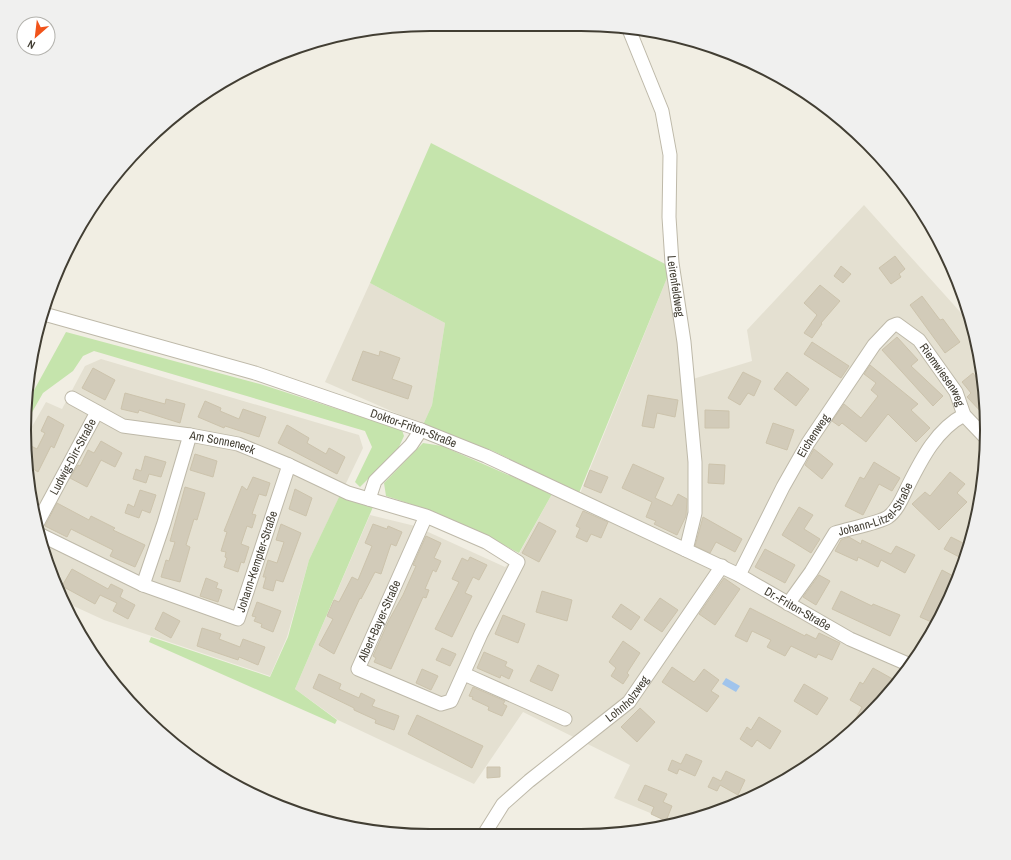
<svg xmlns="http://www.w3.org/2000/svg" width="1011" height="860" font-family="'Archivo Narrow',sans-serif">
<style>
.residential{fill:#e4e0d1}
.green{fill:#c5e4ac}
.water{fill:#a0c4ec}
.building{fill:#d2cbb9;stroke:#ccc3ac}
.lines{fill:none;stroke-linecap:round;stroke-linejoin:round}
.minor-casing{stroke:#beb9a9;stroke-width:15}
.minor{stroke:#fff;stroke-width:13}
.labels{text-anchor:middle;stroke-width:3.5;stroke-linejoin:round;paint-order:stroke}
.street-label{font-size:12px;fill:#423e33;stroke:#fff}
.rim{fill:none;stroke:#423e33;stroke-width:2}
</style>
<rect width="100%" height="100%" fill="#f1eee3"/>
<path class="residential" d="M864,205L971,324L983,377L986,456L973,535L945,609L903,677L849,735L784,781L712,814L672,822L614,798L630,765L523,712L474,784L338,720L295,689L370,515L415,526L505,567L519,554L552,494L575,506L667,278L671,281L683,382L752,361L747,330Z
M370,283L445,323L432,405L423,425L325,382Z
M101,359L359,435L363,448L309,560L287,637L270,676L104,620L67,603L46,561L25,457V439L46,402L62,409L85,366Z"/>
<path class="green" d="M431,143L669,266L671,279L667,278L579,493L493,451L423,425L432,405L445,323L370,283Z
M66,332L260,384L402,430L404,436L398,449L360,487L355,482L372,447L365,431L94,351L83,356L73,371L43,393L26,423L27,403Z
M423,443L442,446L552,494L519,553C476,530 433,510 386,496L384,483Z
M340,495L373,507L295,689L337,720L335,724L149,642L151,637L270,677L288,637L309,560Z"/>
<path class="water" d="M726,678L740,686L736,692L722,684Z"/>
<path class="building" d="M895,256L905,269L899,274L901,277L891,284L879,268Z
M841,266L851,274L843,283L834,276Z
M820,285L840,301L821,323L822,324L812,338L804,333L817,315L804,303Z
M922,296L940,320L943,319L960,342L945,353L910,305Z
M897,337L918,360L911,366L943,396L933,406L882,350Z
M812,342L849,366L841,378L804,354Z
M363,351L379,356L380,351L400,358L392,379L412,386L408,399L352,380Z
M870,365L918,404L911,410L930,428L916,442L888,414L866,442L842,423L839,426L832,421L844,404L861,418L878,396L871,390L876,383L864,374Z
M93,368L115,380L105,400L82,388Z
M743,372L761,381L754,396L748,393L740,405L728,398Z
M787,372L809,389L796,406L774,389Z
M973,373L984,389L985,416L967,397L971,393L962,382Z
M125,393L165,404L166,399L185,404L180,423L139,410L138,413L121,409Z
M648,395L678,400L675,417L657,413L654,428L642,426Z
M205,401L221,408L220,411L239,419L243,409L266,417L259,437L225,426L224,428L198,417Z
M705,410L729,411V428H705Z
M48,416L64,425L54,448L51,446L38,472L27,465L25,456L31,446L37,449L45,433L41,431Z
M773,423L794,430L787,450L766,443Z
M287,425L309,438L307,443L326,454L329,448L345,457L337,474L278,443Z
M101,441L122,453L115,467L101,460L87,487L70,478L78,465L80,466L88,450L94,453Z
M814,449L833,464L822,479L805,465Z
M195,454L217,461L213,477L190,470Z
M145,456L166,462L161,477L149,474L146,483L133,479L136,469L141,471Z
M874,462L900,478L892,491L879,484L863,515L845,506L860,477L864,479Z
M633,464L664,478L655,498L672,506L678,494L687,499L686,516L677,535L654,524L656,521L646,517L652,502L622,488Z
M709,464L725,465L724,484L708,483Z
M590,470L608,477L601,493L584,486Z
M950,472L965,484L957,493L967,502L939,530L912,504L925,492L930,496Z
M253,477L270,483L266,496L259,494L252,514L256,515L252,528L247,526L241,544L249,547L244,563L241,562L238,572L224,567L227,558L225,557L226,552L221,551L227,532L224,531L242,486L247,490Z
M185,487L205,493L197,520L194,519L186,545L190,547L180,582L161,577L166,560L169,561L175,542L170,541Z
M295,489L312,498L306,516L289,509Z
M140,490L156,495L150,513L142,510L139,518L125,513L128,504L134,507Z
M57,503L89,520L91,516L115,528L113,530L145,545L135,567L110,556L113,550L71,529L67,537L45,526Z
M799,507L813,515L804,529L820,539L811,553L782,535Z
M583,511L608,522L601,538L591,534L587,542L576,537L580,528L576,526Z
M703,517L742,539L735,552L716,542L710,553L695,546Z
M539,522L556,531L539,562L522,553Z
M281,524L301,533L283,582L276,580L273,591L263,588L266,577H263L268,560L277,563L284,542L276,540Z
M373,524L387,529L388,526L402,532L396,546L391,544L381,574L375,572L361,599L360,598L334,654L319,645L333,619L327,616L334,600L339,602L352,577L358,580L372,546L365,543Z
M426,536L441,543L434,558L441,561L436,572L433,570L425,589L429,590L426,598L423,597L391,669L374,662L376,658L373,656L389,620L403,595L416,566L413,565Z
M849,537L861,544L862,540L891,554L896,546L915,555L905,573L881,560L878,567L858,557L857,561L835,551L841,540Z
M951,537L969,546L963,559L944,549Z
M765,549L795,565L785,583L755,567Z
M470,557L487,565L479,580L473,577L465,593L472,596L452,637L435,629L459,582L452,579L462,558L468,561Z
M72,569L108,589L111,584L123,590L120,597L135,605L128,619L113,611L117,603L100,595L95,604L62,586Z
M942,570L957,578L945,609L936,624L920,617Z
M819,575L830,581L816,605L803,597Z
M206,578L218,583L216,588L222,590L218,602L200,596Z
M724,578L740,589L715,625L699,614Z
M542,591L572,600L567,621L536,612Z
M841,591L872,606L873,604L900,615L890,636L832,609Z
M660,598L678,610L662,632L644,620Z
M257,602L281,611L273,632L261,627L262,624L254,621L256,617L252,616Z
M621,604L640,617L631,630L612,617Z
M750,608L805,636L806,634L816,639L819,633L840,643L832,660L818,654L816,658L791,646L785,656L767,647L771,640L752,631L747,642L735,636Z
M163,612L180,621L171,638L155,629Z
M503,615L525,624L518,643L495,634Z
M202,628L221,634L219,639L240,647L243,639L265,647L258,665L239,657L238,660L197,646Z
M623,641L640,653L627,673L629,675L623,684L611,676L616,668L609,662Z
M442,648L456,654L450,666L436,660Z
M484,652L507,662L505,666L513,670L509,679L501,675L500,678L477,668Z
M538,665L559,675L552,691L530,681Z
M672,667L694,682L704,669L719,680L711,691L719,696L707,712L662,682Z
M873,668L898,682L853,731L850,729L862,707L850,700L860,682L863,684Z
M422,669L438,676L431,690L416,683Z
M319,674L341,684L339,689L359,698L361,693L375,700L372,706L399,716L394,730L375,723L376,720L354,710V708L313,688Z
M804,684L828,698L817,715L794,701Z
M473,687L505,701L503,704L507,706L502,716L488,710L489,707L472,699L473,697L469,696Z
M640,708L655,722L637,742L621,727Z
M417,715L483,746L472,768L408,734Z
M759,717L781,731L770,749L757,740L752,747L740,739L747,727L751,730Z
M686,754L702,761L695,776L679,769L677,774L668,770L672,760L681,764Z
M487,767H500V777L487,778Z
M726,771L745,780L738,795L720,785L717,791L708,787L713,777L721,781Z
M645,785L667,794L663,802L672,806L666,821L651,814L654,807L638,800Z"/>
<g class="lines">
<g class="minor-casing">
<g id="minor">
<path id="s1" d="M628,27L662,111L670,155L669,217L672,263L684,342L695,462V513L686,550"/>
<path id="s2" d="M44,314L255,373L421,430L486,456L739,575L850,639L910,665"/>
<path id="s3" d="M72,398L123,426L190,435L238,444L289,465L348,493L426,516L486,542L518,562L481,634L451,701L441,704L358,669L426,516"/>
<path d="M369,499L375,481L411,445L421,430"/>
<path id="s4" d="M38,522L97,412"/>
<path id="s5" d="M41,535L143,585L238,619L289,465"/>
<path id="s6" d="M739,575L783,487L808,443L874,345L892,326L897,324L919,340L956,392L964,415L985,437"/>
<path d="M143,585L164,523L190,435"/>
<path id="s7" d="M788,604L811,572L835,533C847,529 879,523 888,517C898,510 903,496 908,486C922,458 937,429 964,415"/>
<path d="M464,674L565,719"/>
<path id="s8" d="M483,836L503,804L529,781L629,702L722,566"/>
</g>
</g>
<use href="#minor" class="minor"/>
</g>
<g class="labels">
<g class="street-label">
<text dy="4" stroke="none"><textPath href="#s1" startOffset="267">Leirenfeldweg</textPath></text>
<text dy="4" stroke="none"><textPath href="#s6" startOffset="368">Riemwiesenweg</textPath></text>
<text dy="4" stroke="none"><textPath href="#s2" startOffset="387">Doktor-Friton-Straße</textPath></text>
<text dy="4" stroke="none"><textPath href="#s6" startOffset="158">Eichenweg</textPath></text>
<text dy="4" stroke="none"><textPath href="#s3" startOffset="159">Am Sonneneck</textPath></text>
<text dy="4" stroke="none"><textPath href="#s4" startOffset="74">Ludwig-Dirr-Straße</textPath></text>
<text dy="4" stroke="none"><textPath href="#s7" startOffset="135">Johann-Litzel-Straße</textPath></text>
<text dy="4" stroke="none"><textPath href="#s5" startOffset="275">Johann-Kempter-Straße</textPath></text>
<text dy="4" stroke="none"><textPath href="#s2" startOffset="812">Dr.-Friton-Straße</textPath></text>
<text dy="4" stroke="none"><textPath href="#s3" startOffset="787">Albert-Bayer-Straße</textPath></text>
<text dy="4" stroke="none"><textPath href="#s8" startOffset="201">Lohnholzweg</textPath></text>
</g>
</g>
<path d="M0 0H1011V860H0ZM430 31H581A399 399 0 0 1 980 430V430A399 399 0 0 1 581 829H430A399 399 0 0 1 31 430V430A399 399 0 0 1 430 31Z" fill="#f0f0ef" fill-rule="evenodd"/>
<path class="rim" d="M430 31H581A399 399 0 0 1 980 430V430A399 399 0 0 1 581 829H430A399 399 0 0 1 31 430V430A399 399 0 0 1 430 31Z"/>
<g transform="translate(36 36) rotate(208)"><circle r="19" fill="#ffffff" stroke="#b3b2ad"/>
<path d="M0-3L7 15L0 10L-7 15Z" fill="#f1531a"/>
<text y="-6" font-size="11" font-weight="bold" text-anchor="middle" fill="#423e33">N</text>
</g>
</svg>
